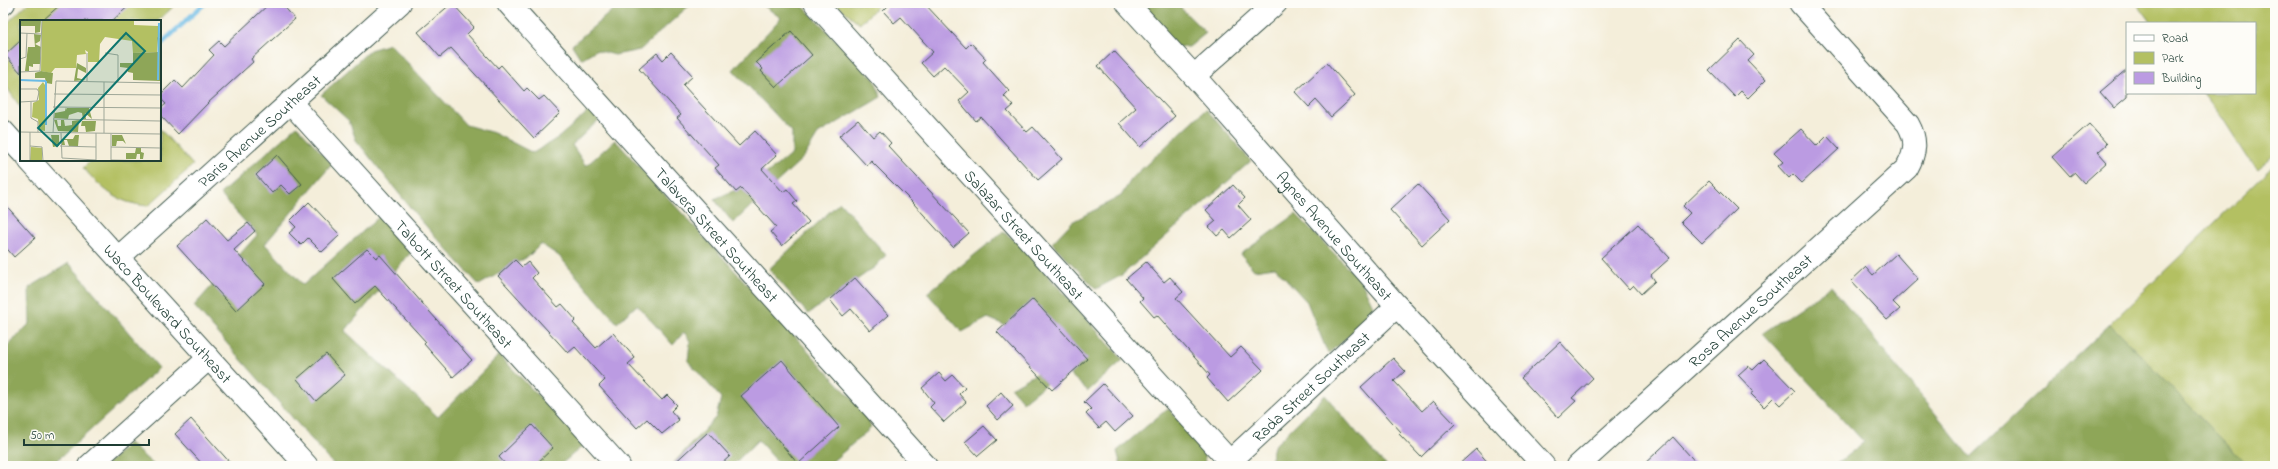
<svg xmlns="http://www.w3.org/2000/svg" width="2278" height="469" font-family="'Indie Flower',sans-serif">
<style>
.green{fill:#b3c062;stroke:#697e4b}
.forest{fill:#8ea658;stroke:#567246}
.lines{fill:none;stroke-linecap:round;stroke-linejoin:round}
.stream{stroke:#6abbe5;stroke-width:5}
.building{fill:#bb9be2}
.minor-casing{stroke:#3f584d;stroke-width:24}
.minor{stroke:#fff;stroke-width:22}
.labels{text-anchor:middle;stroke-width:4;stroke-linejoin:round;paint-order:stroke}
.street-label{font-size:16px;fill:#1f3d34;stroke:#fdfcf7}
.inset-river{fill:none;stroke:#6abbe5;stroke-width:2}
.inset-road{fill:none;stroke:#9fa798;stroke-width:1}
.view{fill:#0f766e;fill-opacity:0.15;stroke:#0f766e;stroke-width:2}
.inset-edge{fill:none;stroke:#1f3d34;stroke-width:2}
</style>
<rect width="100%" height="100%" fill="#fdfcf7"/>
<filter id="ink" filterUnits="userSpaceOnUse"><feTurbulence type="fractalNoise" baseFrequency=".025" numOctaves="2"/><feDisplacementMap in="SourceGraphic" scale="8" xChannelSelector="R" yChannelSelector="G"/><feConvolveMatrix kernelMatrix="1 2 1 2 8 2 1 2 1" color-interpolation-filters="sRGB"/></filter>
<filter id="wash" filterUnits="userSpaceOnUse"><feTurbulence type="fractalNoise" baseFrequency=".012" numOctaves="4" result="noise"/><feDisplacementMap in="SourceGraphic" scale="16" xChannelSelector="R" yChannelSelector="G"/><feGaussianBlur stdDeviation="0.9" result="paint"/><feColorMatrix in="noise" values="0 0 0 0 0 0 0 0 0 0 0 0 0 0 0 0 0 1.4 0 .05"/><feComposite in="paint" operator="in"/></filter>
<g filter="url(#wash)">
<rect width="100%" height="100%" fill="#f4eeda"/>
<path class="green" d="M28,3H177L158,21H21V108L3,82V27Z
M835,3H881L860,24Z
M2137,3H2275V154L2258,169L2248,158L2223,119L2203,93H2255V23H2152Z
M160,129L193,165L148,206C116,203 104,190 83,168L91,160H160Z
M2275,164V466H2248L2110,324Z"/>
<path class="forest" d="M621,3H692L640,50L615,55L596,50L581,59L572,45Z
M760,3H800L875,80L881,97L818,134L804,157L733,223L714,199L755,182L792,154V132L733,70L781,18Z
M1136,3H1176L1206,33L1189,47H1177Z
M390,44L466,125L494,133L533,153L559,137L590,110L602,117L572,145L586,166L615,140L867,415L871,428L827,466H781L758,440L732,466H671L716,417L721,398L688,361L690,341L684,332L673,345L637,305L617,323L559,256L541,244L529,256L479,285L417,216L356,140L349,121L321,95L370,50Z
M1206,109L1251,161L1122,275L1096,289L1052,243L1072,222L1121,196L1132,178Z
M297,126L332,164L265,244L303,285L380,216L412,251L345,331L438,417L499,355L585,444L559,466H335L194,306L257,235L220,194Z
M840,202L886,255L875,267L808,314L769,269Z
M1296,214L1361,281L1373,306L1369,318L1328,354L1307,302L1275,267L1254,270L1241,254Z
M1003,232L1019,243L1123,360L1088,391L1064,369L1023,402L1011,388L1051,365L1039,340L988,318L962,332L927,293Z
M69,263L159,368L51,466H3V351L30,323L29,288Z
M1831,286L1971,457L2110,324L2248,466H1834L1864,442L1763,333Z
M1325,395L1379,459L1387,466H1269L1274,446Z
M1168,408L1203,448L1205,463L1201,466H1121L1117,451Z
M129,443L155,466H105Z"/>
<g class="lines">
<path class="stream" d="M160,45L205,3"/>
</g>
<g id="blocks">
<path class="building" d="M62,3H132L112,21H42Z
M270,3H281L295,19L251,59L253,62L208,103L178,134L160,115V109L166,104L160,98V95L175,80L183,88L214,55L209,50L219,41L224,46Z
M452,3L474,27L467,34L498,68L501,65L524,91L527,88L539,100L544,96L560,113L534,138L451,48L440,57L418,32Z
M889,3H924L966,48L971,43L986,59L983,62L1009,91L1004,96L1013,106L1007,111L1027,132L1033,127L1062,159L1038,180L981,117L976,121L959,101L969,92L944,66L933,76L921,63L933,52L901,17L894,23L883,11L890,4Z
M791,31L812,55L776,87L761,71L763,69L756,62Z
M21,40V73L5,55Z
M1740,40L1754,55L1748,61L1766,80L1748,98L1741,91L1735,97L1709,70Z
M1114,51L1175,116L1140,147L1119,123L1136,108L1098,66Z
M671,52L693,76L683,85L739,146L755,131L777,155L762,169L783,192L787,189L797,201L793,204L809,222L782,246L770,232L776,227L741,188L736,192L715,168L719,165L677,118L681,115L639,69L657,53L663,60Z
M1327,63L1355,95L1331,117L1316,100L1309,107L1295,92Z
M2127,69V97L2114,108L2100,92Z
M858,120L873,137L880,131L891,143L888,146L969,233L953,247L914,204L871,161L867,166L839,136Z
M2089,124L2107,144L2098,152L2107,162L2084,183L2075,173L2070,177L2052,157Z
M1801,129L1817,146L1827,136L1839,149L1802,183L1793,174L1789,178L1778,166L1783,162L1774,153Z
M277,155L302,184L290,194L281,185L272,193L256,175Z
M1709,181L1737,209L1702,243L1681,222L1690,213L1683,206Z
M1418,184L1450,219L1422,245L1390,210Z
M1233,185L1245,198L1238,205L1251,220L1231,238L1224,230L1217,236L1209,227L1216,221L1206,210Z
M3,202L35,238L14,257L3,244Z
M309,202L340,235L322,252L308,238L301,245L289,233L296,227L290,221Z
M207,218L227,240L248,223L255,231L234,250L265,284L236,311L177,246Z
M1638,224L1670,258L1651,275L1655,281L1641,294L1633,285L1629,289L1601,258Z
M367,249L376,258L380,255L472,360L453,377L424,344L426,342L375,286L355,304L333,279Z
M1896,254L1918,279L1893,302L1900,309L1887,320L1851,281L1866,267L1873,275Z
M515,260L522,267L528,262L537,273L532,278L558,307L562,304L576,320L573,323L596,348L613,333L635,358L628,364L662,400L667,395L677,405L671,411L679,420L662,434L647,419L637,428L599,386L605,380L575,347L568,353L498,276Z
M1146,262L1164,282L1170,277L1183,292L1176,298L1230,357L1241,347L1263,370L1228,402L1207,378L1210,375L1157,315L1154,317L1140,301L1143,298L1126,279Z
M855,278L888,315L870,331L851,309L843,316L830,300Z
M1033,299L1087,359L1052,390L997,332Z
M1560,342L1593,378L1572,398L1576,401L1558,418L1521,378Z
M326,354L345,375L316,401L297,379Z
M1393,358L1405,371L1394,381L1422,411L1433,401L1455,424L1421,457L1399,434L1401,432L1361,387Z
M1764,359L1795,391L1780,405L1773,398L1764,407L1751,394L1754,392L1738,375L1748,366L1753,370Z
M782,360L839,427L798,464L741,396Z
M939,373L946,381L953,375L965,388L959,394L966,402L944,422L930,407L934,403L922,388Z
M1103,384L1133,416L1115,432L1106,422L1099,428L1086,414L1091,409L1084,402Z
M1001,392L1013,406L998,420L986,406Z
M191,419L233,466H204L175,434Z
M532,425L553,448L534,466H507L499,457Z
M984,426L997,440L978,456L965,442Z
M708,432L730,456L719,466H671Z
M1673,437L1699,466H1642Z
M1476,449L1491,466H1457Z"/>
</g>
</g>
<g filter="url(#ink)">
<use href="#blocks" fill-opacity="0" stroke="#3f584d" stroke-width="1"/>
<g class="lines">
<g class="minor-casing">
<g id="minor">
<path id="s1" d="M508,3L926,466"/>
<path id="s2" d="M815,3L1234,466"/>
<path id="s3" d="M1127,3L1194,76L1397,306L1544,466"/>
<path d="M3,4L4,3"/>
<path d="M1194,76L1276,3"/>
<path id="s4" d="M290,102L619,466"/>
<path d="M3,131L21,151"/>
<path id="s5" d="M29,160L307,466"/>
<path id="s6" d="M118,258L400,3"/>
<path d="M89,466L209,358"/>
<path id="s7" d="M1225,466L1397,306"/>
<path id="s8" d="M1578,466L1907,168C1916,152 1917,140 1908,124L1800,3"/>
</g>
</g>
<use href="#minor" class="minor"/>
</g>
</g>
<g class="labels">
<g class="street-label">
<text dy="6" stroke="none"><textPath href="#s6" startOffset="190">Paris Avenue Southeast</textPath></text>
<text dy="6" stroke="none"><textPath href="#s1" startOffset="312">Talavera Street Southeast</textPath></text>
<text dy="6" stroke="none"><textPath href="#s2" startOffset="312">Salazar Street Southeast</textPath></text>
<text dy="6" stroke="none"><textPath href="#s3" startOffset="312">Agnes Avenue Southeast</textPath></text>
<text dy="6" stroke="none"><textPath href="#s4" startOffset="245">Talbott Street Southeast</textPath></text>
<text dy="6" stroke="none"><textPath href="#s8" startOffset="232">Rosa Avenue Southeast</textPath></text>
<text dy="6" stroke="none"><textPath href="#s5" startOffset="207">Waco Boulevard Southeast</textPath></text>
<text dy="6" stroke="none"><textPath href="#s7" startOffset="117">Rada Street Southeast</textPath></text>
</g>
</g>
<g transform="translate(20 20)">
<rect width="141" height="141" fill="#f4eeda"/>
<path d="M22,0H114V5L138,6L141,18L137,17V32L113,33L112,21L85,17L80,24L79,42H68V32L65,30L66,34L57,35L56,48H35L31,53L21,51ZM23,62L25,65V111L19,110L18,99L12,97L13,83L19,80L18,68ZM11,127L22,128V141H10Z" fill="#b3c062"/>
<path d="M0,0H21L20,12L15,13V6H1L0,12ZM14,14L21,15L20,21L15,24L21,27L20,44H13V47L9,46V51H5L8,27H15ZM137,17L141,18L140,61L113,60V53L108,52V48L100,47V43H113V33L138,32ZM57,43L66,48V53L58,49L57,58L66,60L54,61ZM21,51L33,53L32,64L26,63L25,58H15V53ZM46,87L47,90V88H69L72,99L65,93L66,99H63L62,93L58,92L49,95L48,99L34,98L35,93L45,91ZM34,100H37L38,106H41V100H44L45,106L52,105V101L59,100L58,112L38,111ZM62,101H76L75,111L66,112L65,106H61ZM31,115H39V126L33,127ZM55,115H59L58,126H49L47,120H44L45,125H41V119H53ZM92,115H102L106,124L103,121H97L96,126H92ZM116,128H121V132L124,133L123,139H120V134H117L116,139H106V133H115Z" fill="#8ea658"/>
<path class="inset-river" d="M0,60L26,61M138,60L139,3M26,61V105"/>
<path class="inset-road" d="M0,13L21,14M85,33L98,35V62M0,39L6,37L7,13M0,52L20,51L22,0M67,61V33M0,69H17L19,72L17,81L0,82M34,74L141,75M11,82V98L18,102V112M33,87L140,88M33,99L140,101M0,112L140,114M33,113L36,61L141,63M41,113L42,138L76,140M84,113V62M10,126L22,127L23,141M40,126L76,127M91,127L140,128M91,140L140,141M10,141V112M76,141V113M91,141V114M140,141L141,35"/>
<path class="view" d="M106,13L125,31L37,126L18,108Z"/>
<rect width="141" height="141" class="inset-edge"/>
</g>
<rect width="2278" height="469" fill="none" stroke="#fdfcf7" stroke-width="16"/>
<rect x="2126" y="22" width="130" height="72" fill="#fdfcf7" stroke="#a4b0a9"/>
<rect x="2134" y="35" width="20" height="6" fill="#ffffff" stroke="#a4b0a9"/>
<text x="2162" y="42" font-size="12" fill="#1f3d34">Road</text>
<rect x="2134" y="52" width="20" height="12" fill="#b3c062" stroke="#a4b0a9"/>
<text x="2162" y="62" font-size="12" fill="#1f3d34">Park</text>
<rect x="2134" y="72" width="20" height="12" fill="#bb9be2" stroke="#a4b0a9"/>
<text x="2162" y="82" font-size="12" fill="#1f3d34">Building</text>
<path d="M24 439v6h125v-6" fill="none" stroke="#1f3d34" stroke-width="2"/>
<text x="30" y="439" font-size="12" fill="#1f3d34" stroke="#fdfcf7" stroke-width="3" paint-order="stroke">50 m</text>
</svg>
